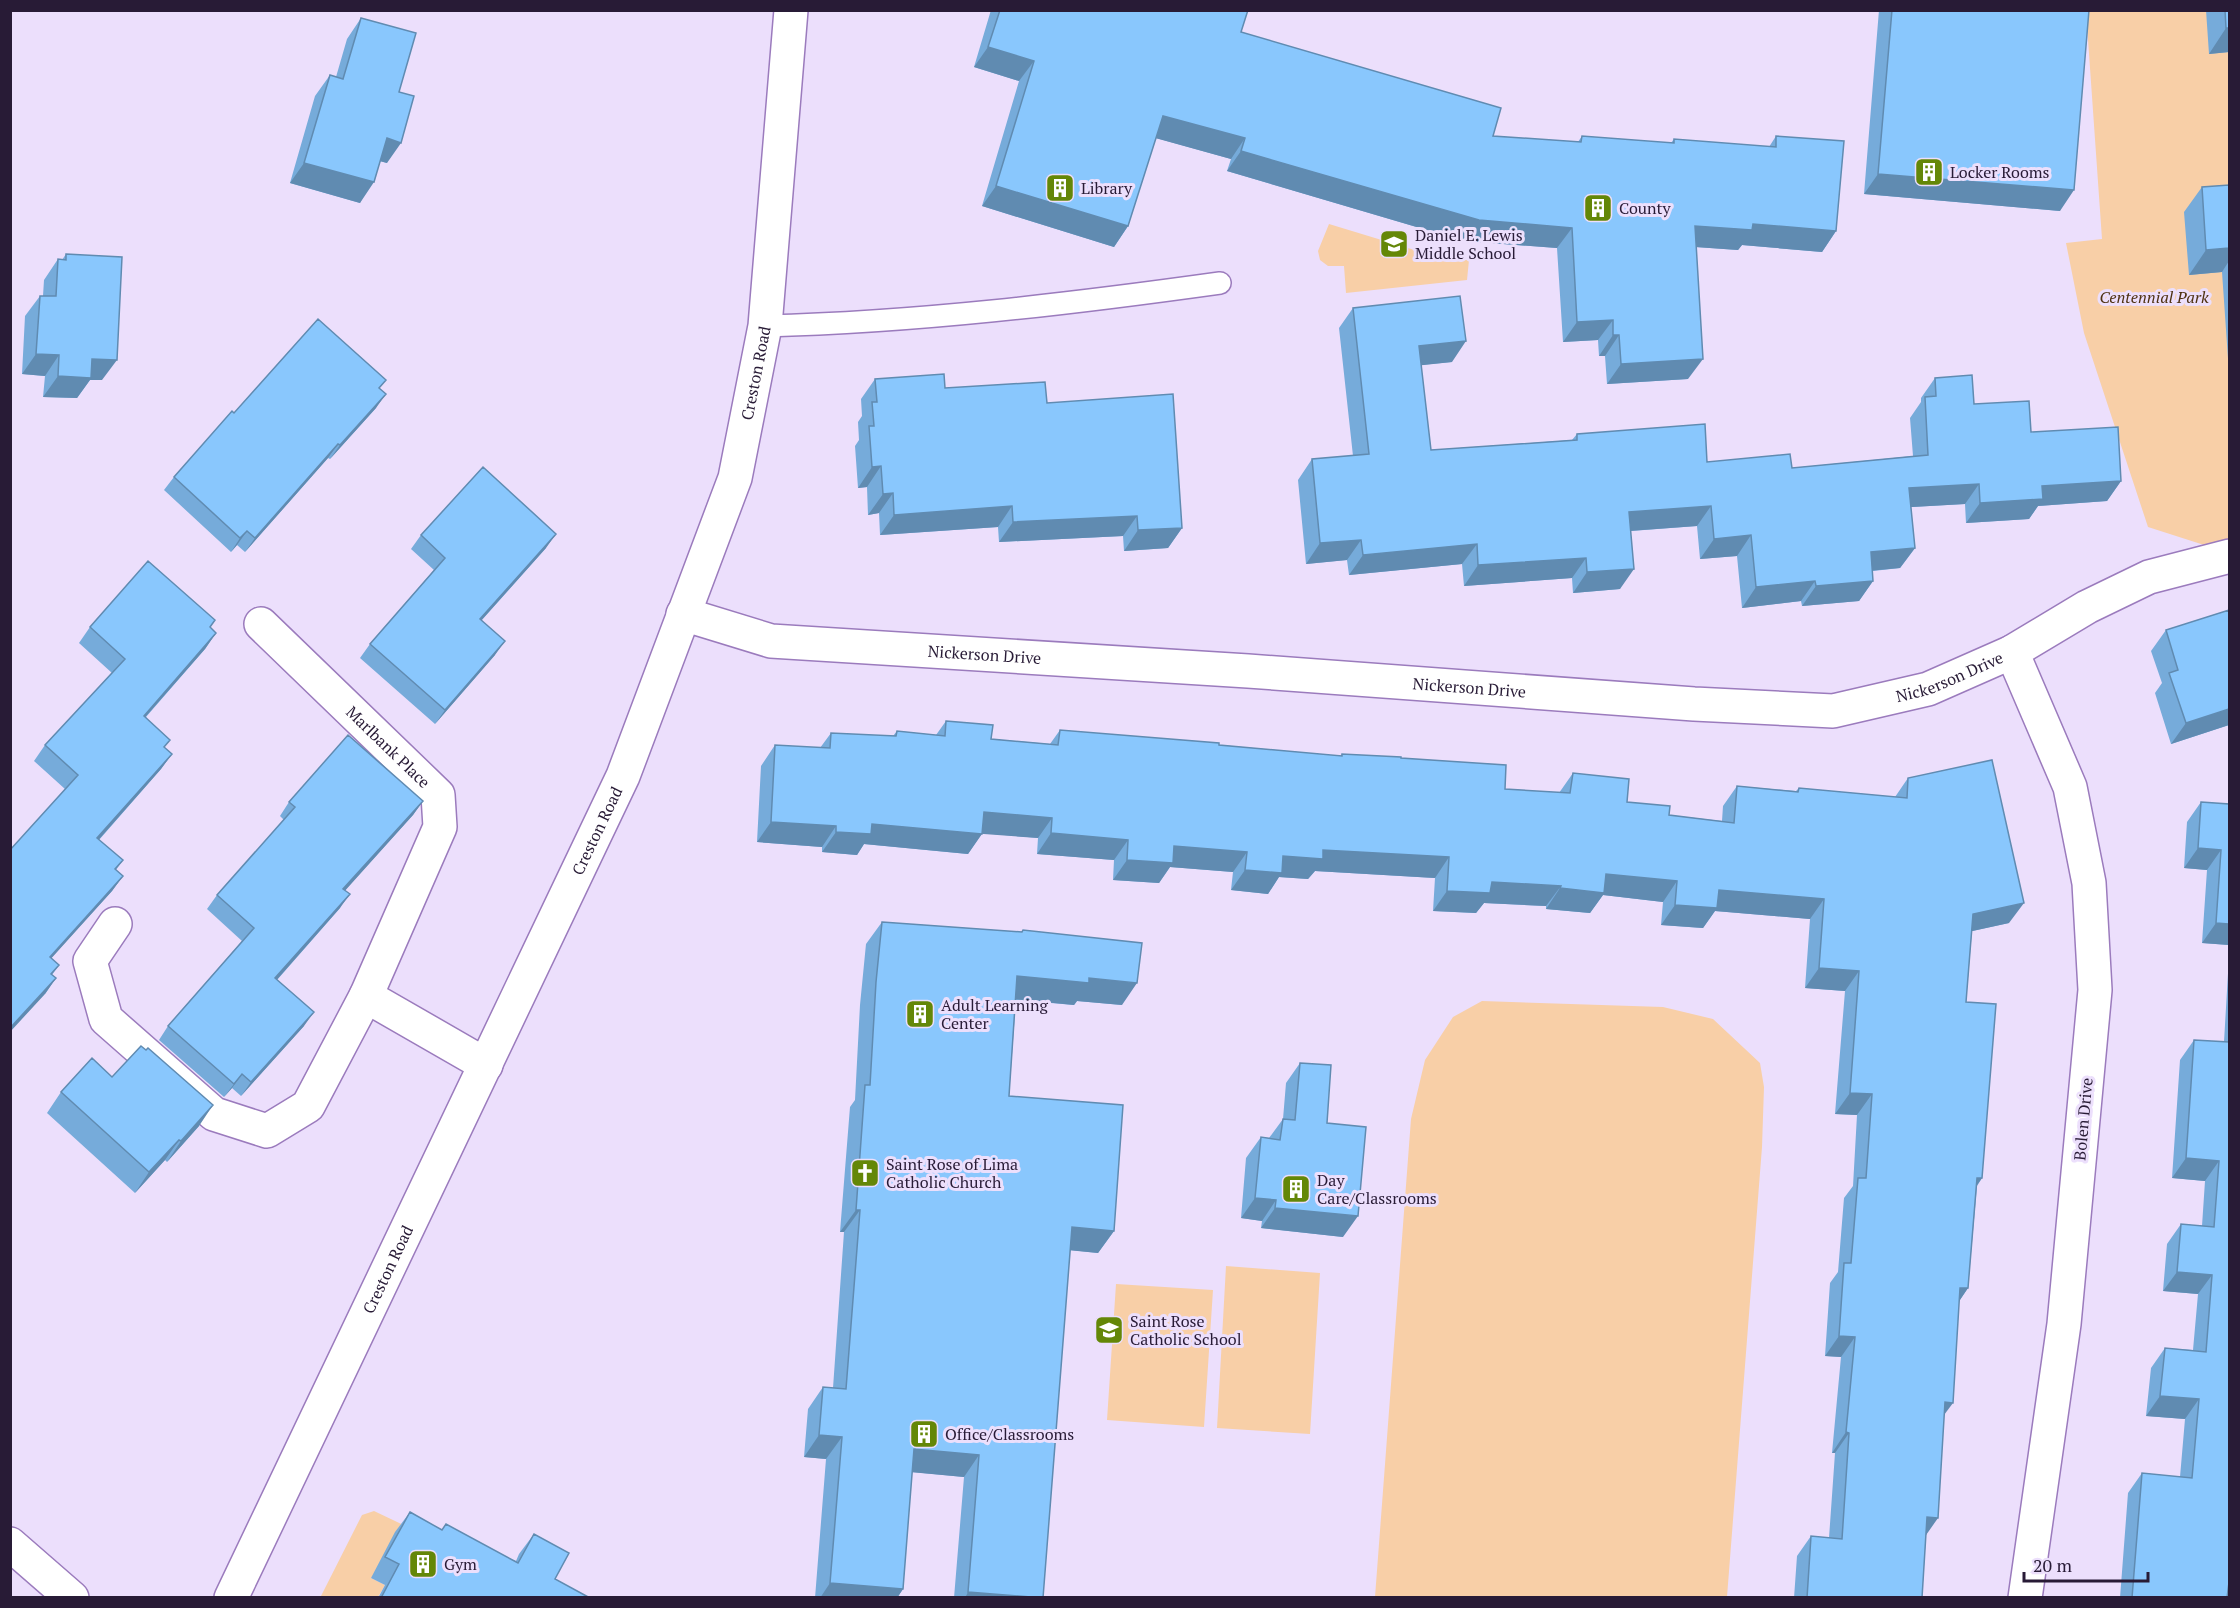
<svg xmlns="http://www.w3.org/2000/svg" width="2240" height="1608" font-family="'PT Serif',serif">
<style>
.green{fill:#f8cfa7}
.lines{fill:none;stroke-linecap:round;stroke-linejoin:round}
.lane-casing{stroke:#9b7bbd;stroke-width:24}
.street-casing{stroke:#9b7bbd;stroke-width:36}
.secondary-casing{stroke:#9b7bbd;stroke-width:36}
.lane{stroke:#fff;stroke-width:21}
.street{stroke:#fff;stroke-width:33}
.secondary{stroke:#fff;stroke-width:33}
.wall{fill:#76abda}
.shaded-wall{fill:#608bb1}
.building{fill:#89c7fd;stroke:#608bb1;stroke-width:1.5}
.labels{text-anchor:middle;stroke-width:6;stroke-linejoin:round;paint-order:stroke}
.poi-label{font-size:16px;fill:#281b36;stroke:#ecdffc;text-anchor:start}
.park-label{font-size:16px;font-style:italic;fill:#4e3111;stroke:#ecdffc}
.street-label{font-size:16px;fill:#281b36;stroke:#ecdffc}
</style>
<rect width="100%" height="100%" fill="#ecdffc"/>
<path class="green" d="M2086,11H2229V553L2148,527L2084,333L2066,243L2102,239Z
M1329,224L1444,259L1469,260L1467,280L1346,293L1344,266H1328L1320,260L1318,251Z
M1482,1001L1663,1007L1713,1019L1760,1063L1764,1087L1762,1147L1727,1597H1375L1411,1119L1425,1060L1453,1017Z
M1226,1266L1320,1273L1310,1434L1217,1428Z
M1116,1284L1213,1290L1204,1427L1107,1420Z
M374,1511L414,1530L371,1578L385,1585L378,1597L320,1598L362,1515Z"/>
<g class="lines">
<g class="lane-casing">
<path id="lane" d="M765,326C917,322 1069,304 1220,283"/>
</g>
<g class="street-casing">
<g id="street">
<path id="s1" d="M261,624L438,795L440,827L366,996L486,1065"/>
<path d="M2012,652L2070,787L2089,883L2095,990L2064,1324L2025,1598"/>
<path d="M115,924L90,961L106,1019L214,1114L267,1131L308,1106L366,996"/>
<path d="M10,1544L72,1598"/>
</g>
</g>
<g class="secondary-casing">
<g id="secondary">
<path id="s2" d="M683,614L771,641L1248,671L1694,704L1833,711L1928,689L2012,652L2087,607L2149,577L2230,556"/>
<path id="s3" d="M231,1598L623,776L735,478L765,326L791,10"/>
</g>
</g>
<use href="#lane" class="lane"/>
<use href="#street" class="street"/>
<use href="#secondary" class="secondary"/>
</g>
<path class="wall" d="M991,10H1248L1241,32L1493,136L1578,142L1582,136L1671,143L1674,139L1769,147L1776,136L1836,231L1822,252L1742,245L1738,250L1696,247L1688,379L1607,384L1605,356H1599L1598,340L1563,342L1557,248L1464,241L1227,171L1231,159L1156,138L1128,226L1114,247L982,206L1019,81L974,67Z
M1879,10H2089L2060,211L1864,194Z
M2206,10H2229V52L2209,54Z
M361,18L399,92L387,163L380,161L360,203L290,183L315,96L330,75L336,77L347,39Z
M2229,185V373L2222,272L2189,275L2184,212L2202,187Z
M66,254L102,380H90L77,398L43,397L45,376L22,374L25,316L40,296H43L44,280L58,259L62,260Z
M1353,308L1452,362L1421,365L1431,450L1572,440L1577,434L1707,462L1792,468L1913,456L1910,418L1921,402V398L1935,378L1974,404L2031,432L2121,481L2107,501L2038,506L2029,519L1966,523L1965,504L1911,507L1915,548L1900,568L1873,571V581L1859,601L1802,606L1801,601L1742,608L1737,556L1700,559L1697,526L1631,531L1620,589L1573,593L1572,578L1464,586L1462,564L1349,575L1347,560L1306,564L1298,480L1312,459L1353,456L1339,328Z
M875,379L1047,403L1182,528L1168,548L1124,551L1123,536L999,542L998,527L880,535L879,513L868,515L867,487L858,488L855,446L859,440L858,422L862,416L861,399Z
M380,389L376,408L330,459L328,458L245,552L237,545L231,552L164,490L174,477L234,413Z
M421,535L546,548L481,621L495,655L435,724L360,658L370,644L434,570L411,549Z
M2229,610V725L2171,744L2155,693L2162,683L2151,651L2166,630Z
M90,627H210L216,633L205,649L146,717L165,748L172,754L161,769L99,840L123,860L116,870L123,876L112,891L51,958L59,965L52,975L56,978L45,994L65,789L34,761L45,745L112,673L79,643Z
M946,721L991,739L1050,744L1060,730L1340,756L1342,754L1401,758L1505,789L1559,793L1573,773L1627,802L1669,815L1722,821L1723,806L1737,786L1796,791L1799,788L1895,797L1908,778L2009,923L1972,931L1966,1002L1982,1178L1977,1186L1968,1288L1959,1301L1944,1415L1926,1535L1922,1598H1794L1797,1556L1811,1536L1829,1538L1835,1453H1832L1841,1357L1825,1356L1830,1283L1838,1272L1844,1198L1853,1186L1857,1115L1835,1114L1845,991L1805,988L1810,919L1715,911L1703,928L1661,925L1663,902L1603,895L1590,913L1546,909V906L1484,903L1476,913L1433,911L1435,878L1315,871L1308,879L1279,877L1268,894L1231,890L1233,872L1170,867L1159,883L1113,880L1114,860L1037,854L1038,838L982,833L968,854L864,844L857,855L822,852V847L757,842L761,766L775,745L820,748L831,733L893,736L897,731L936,735Z
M423,801L413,815L345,890L340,908L277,980L304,1026L241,1096L232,1088L224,1097L159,1040L168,1026L242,941L207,909L217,895L284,820L280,816L289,802Z
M2201,802L2229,804V945L2202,943L2207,870L2184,868L2187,822Z
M882,922L1021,932L1023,930L1122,1005L1077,1001L1074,1005L1016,1000L1009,1096L1114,1231L1098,1253L1070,1250L1043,1598H954L964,1477L912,1472L903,1589L897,1598H815L826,1459L804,1457L808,1409L823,1387L833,1388L844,1232H840L850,1107L855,1100L860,1005L866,944Z
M2229,956V1592L2227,1598H2120L2128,1493L2142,1473L2180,1477L2185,1419L2146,1416L2151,1368L2165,1348L2193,1350L2198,1294L2163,1291L2167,1244L2181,1224L2202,1226L2205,1181L2172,1178L2180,1060L2194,1040L2224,1042Z
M1300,1063L1327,1123L1343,1237L1261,1228L1262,1221L1241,1218L1246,1158L1261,1137L1269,1138L1283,1119L1286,1083Z
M112,1077L199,1126L167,1162L165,1160L135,1193L47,1113L61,1092Z
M410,1512L442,1530L516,1561L519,1554L534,1534L555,1579L590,1598H378L385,1585L371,1578L395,1532Z"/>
<path class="shaded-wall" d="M2226,28H2229V52L2209,54Z
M988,47L1034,61L1019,81L974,67Z
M1163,116L1245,138L1231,159L1148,136Z
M387,138L401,143L387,163L372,159Z
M1241,151L1572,228L1557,248L1464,241L1227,171Z
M304,163L374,182L360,203L290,183Z
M1878,174L2074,190L2060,211L1864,194Z
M996,186L1128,226L1114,247L982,206Z
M1753,224L1836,231L1822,252L1742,245L1738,250L1681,246L1695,226Z
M2229,248V261L2222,272L2189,275L2206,250Z
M1613,320L1598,340L1563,342L1577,322Z
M1613,335H1619L1605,356H1599Z
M1466,341L1452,362L1405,367L1419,346Z
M36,354L59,355L45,376L22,374Z
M92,359L117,360L102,380H90L77,398L43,397L58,376Z
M1703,359L1688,379L1607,384L1621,364Z
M386,394L376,408L330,459L340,445Z
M338,444L328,458L245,552L255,538Z
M881,466L867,487L858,488L872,467Z
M2121,481L2107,501L2038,506L2029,519L1966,523L1980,503L2042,486Z
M1979,484L1965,504L1895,508L1909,488Z
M893,493L879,513L868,515L883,494Z
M1012,506L998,527L880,535L894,515Z
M1711,506L1697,526L1615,532L1629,512Z
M1137,516L1123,536L999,542L1013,522Z
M1182,528L1168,548L1124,551L1138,530Z
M247,531L237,545L231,552L240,538Z
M556,534L546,548L470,633L480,619Z
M1751,535L1737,556L1700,559L1714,539Z
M1361,540L1347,560L1306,564L1320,543Z
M1477,544L1462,564L1349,575L1363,555Z
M1915,548L1900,568L1857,572L1871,552Z
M1586,558L1572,578L1464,586L1478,565Z
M1634,569L1620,589L1573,593L1587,572Z
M1815,581L1801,601L1742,608L1756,587Z
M1873,581L1859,601L1802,606L1816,586Z
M216,633L205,649L133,731L144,716Z
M505,641L495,655L435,724L445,710Z
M2229,709V725L2171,744L2186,723Z
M172,754L161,769L86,854L97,838Z
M423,801L413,815L334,903L343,889Z
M984,812L1052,818L1038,838L970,833Z
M771,822L836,826L822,847L757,842Z
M872,824L982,834L968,854L864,844L857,855L822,852L836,832Z
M1051,833L1128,840L1114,860L1037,854Z
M1174,846L1247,852L1233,872L1170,867L1159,883L1113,880L1127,860Z
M2198,848L2221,850L2207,870L2184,868Z
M1323,850L1449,857L1435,878L1315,871L1308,879L1279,877L1268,894L1231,890L1245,870L1283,856Z
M1606,874L1677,881L1663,902L1603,895L1590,913L1546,909L1560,888Z
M123,876L112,891L39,972L50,957Z
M1492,882L1561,886L1546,906L1484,903L1476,913L1433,911L1447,891Z
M1719,890L1824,899L1810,919L1715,911L1703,928L1661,925L1675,905Z
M350,894L340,908L266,992L275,978Z
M2024,903L2009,923L1959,934L1973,914Z
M2216,923L2229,924V945L2202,943Z
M1819,968L1859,971L1845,991L1805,988Z
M1017,976L1089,978L1137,983L1122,1005L1077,1001L1074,1005L1002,998Z
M56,978L45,994L10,1032V1028Z
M314,1012L304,1026L241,1096L251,1082Z
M242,1074L232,1088L224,1097L234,1084Z
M1850,1093L1872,1094L1857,1115L1835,1114Z
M213,1105L199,1126L167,1162L181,1141Z
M179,1140L165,1160L135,1193L149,1172Z
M2186,1158L2219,1161L2205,1181L2172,1178Z
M1977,1178H1982L1968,1198Z
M1255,1198L1276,1200L1262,1221L1241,1218Z
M1275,1208L1358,1216L1343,1237L1261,1228Z
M856,1210H860L844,1232H840Z
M1072,1227L1114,1231L1098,1253L1057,1249Z
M2177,1272L2212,1275L2198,1294L2163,1291Z
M1960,1288H1968L1954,1309Z
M1839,1336L1855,1337L1841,1357L1825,1356Z
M2160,1396L2199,1399L2185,1419L2146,1416Z
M1945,1402L1953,1403L1938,1423Z
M1846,1432L1849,1433L1835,1453H1832Z
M819,1435L842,1437L826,1459L804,1457Z
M914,1449L979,1455L964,1477L899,1471Z
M1927,1517L1938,1518L1924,1538Z
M830,1583L903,1589L897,1598H820Z
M968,1592L1035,1598H965Z"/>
<path class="building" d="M1000,10H1248L1241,32L1501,108L1493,136L1581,142L1582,136L1674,143V139L1776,147V136L1844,141L1836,231L1753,224L1752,230L1695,226L1703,359L1621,364L1619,335H1613V320L1577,322L1572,228L1479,220L1241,151L1245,138L1163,116L1128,226L996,186L1034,61L988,47Z
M1892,10H2089L2074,190L1878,174Z
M2225,10H2229V28H2226Z
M361,18L416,33L399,92L414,96L401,143L387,138L374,182L304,163L330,75L343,79Z
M2229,185V248L2206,250L2202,187Z
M66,254L122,257L117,360L92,359L91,378L58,376L59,355L36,354L40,296H56L58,259L66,260Z
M1460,296L1466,341L1419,346L1431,450L1577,440V434L1705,424L1707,462L1790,454L1792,468L1928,455L1925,397L1936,396L1935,378L1972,375L1974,404L2029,401L2031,432L2118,427L2121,481L2042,486L2043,499L1980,503L1979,484L1909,488L1915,548L1871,552L1873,581L1816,586L1815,581L1756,587L1751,535L1714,539L1711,506L1629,512L1634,569L1587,572L1586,558L1478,565L1477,544L1363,555L1361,540L1320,543L1312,459L1369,454L1353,308Z
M318,319L386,380L379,388L386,394L340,445L338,444L255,538L247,531L240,538L174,477L232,411L234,413Z
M944,374L945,388L1045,382L1047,403L1173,394L1182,528L1138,530L1137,516L1013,522L1012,506L894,515L893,493L883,494L881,466L872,467L869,426H874L872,402H877L875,379Z
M483,467L556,534L480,619L505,641L445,710L370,644L445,558L421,535Z
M148,561L215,620L210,627L216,633L144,716L170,740L164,747L172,754L97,838L123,860L115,869L123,876L50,957L59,965L51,974L56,978L10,1028V850L78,775L45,745L125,659L90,627Z
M2229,610V709L2186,723L2169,673L2178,670L2166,630Z
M946,721L993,725L991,739L1058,745L1060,730L1219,743V745L1342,756V754L1401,757V758L1506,765L1505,789L1570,793L1573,773L1629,779L1627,802L1670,806L1669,815L1734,823L1737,786L1798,792L1799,788L1907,798L1908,778L1992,760L2024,903L1973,914L1966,1002L1996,1004L1982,1178H1977L1968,1288H1960L1953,1403L1945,1402L1938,1518L1927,1517L1922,1598H1807L1811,1536L1842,1539L1849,1433L1846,1432L1855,1337L1839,1336L1844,1263H1851L1858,1178H1866L1872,1094L1850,1093L1859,971L1819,968L1824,899L1719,890L1717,908L1675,905L1677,881L1606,874L1604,893L1560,888L1561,886L1492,882L1490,893L1447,891L1449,857L1323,850V859L1283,856L1282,873L1245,870L1247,852L1174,846L1173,863L1127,860L1128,840L1051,833L1052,818L984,812L982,834L872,824L871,834L836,832V826L771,822L775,745L830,748L831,733L896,736L897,731L945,736Z
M348,735L423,801L343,889L350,894L275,978L314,1012L251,1082L242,1074L234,1084L168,1026L254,928L217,895L295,807L289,802Z
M2201,802L2229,804V924L2216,923L2221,850L2198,848Z
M882,922L1022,932L1023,930L1142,943L1137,983L1089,978V983L1017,976L1009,1096L1123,1105L1114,1231L1072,1227L1043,1598L968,1592L979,1455L914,1449L903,1589L830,1583L842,1437L819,1435L823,1387L846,1389L860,1210H856L865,1085H870L876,982Z
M2194,1040L2229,1042V1582L2227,1598H2132L2142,1473L2192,1478L2199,1399L2160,1396L2165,1348L2206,1352L2212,1275L2177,1272L2181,1224L2214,1227L2219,1161L2186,1158Z
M141,1046L146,1050L148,1048L213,1105L181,1141L179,1140L149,1172L61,1092L92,1058L112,1077Z
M1300,1063L1331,1065L1327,1123L1366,1127L1358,1216L1275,1208L1276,1200L1255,1198L1261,1137L1280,1140L1283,1119L1295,1120Z
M410,1512L442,1530L446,1524L518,1563L534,1534L569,1553L555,1579L590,1598H381L399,1564L385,1557Z"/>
<defs>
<g id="building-square" transform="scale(1.5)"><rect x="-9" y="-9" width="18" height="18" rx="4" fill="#648707" stroke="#ecdffc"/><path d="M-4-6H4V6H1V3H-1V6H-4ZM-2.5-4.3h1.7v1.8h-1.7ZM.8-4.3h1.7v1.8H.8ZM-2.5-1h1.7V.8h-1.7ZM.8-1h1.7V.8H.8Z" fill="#fff"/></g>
<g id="school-square" transform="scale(1.5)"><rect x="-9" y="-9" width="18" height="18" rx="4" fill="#648707" stroke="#ecdffc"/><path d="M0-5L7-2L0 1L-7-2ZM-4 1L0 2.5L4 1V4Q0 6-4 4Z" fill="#fff"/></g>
<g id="church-square" transform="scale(1.5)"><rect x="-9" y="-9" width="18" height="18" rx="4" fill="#648707" stroke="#ecdffc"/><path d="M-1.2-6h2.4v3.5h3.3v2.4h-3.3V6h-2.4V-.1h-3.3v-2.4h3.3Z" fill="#fff"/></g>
</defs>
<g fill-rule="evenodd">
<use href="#building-square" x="1929" y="172"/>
<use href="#building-square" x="1060" y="188"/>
<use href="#building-square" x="1598" y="208"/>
<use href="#school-square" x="1394" y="244"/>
<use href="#building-square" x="920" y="1014"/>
<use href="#church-square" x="865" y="1173"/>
<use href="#building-square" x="1296" y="1189"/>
<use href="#school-square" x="1109" y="1330"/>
<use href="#building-square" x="924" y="1434"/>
<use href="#building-square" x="423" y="1564"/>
</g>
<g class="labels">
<g class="poi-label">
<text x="1950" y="178">Locker Rooms</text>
<text x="1081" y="194">Library</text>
<text x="1619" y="214">County</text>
<text x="1415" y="241">Daniel E. Lewis<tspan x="1415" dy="18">Middle School</tspan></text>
<text x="941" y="1011">Adult Learning<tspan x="941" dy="18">Center</tspan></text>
<text x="886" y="1170">Saint Rose of Lima<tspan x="886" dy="18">Catholic Church</tspan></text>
<text x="1317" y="1186">Day<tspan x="1317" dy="18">Care/Classrooms</tspan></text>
<text x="1130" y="1327">Saint Rose<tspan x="1130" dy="18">Catholic School</tspan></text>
<text x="945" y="1440">Office/Classrooms</text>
<text x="444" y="1570">Gym</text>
</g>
<g class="park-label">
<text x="2154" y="303">Centennial Park</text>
</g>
<g class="street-label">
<text dy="6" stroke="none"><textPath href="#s3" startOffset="1336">Creston Road</textPath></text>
<text dy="6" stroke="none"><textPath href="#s2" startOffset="306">Nickerson Drive</textPath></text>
<text dy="6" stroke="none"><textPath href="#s2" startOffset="1278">Nickerson Drive</textPath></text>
<text dy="6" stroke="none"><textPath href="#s2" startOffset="792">Nickerson Drive</textPath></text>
<text dy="6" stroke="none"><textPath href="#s1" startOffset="177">Marlbank Place</textPath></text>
<text dy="6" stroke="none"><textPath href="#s3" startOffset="850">Creston Road</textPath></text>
<text transform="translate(2083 1119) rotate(-85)" y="6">Bolen Drive</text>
<text dy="6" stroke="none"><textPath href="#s3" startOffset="364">Creston Road</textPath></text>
</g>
</g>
<rect width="2240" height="1608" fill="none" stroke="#281b36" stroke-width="24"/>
<path d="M2024 1572v9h124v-9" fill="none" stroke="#281b36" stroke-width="3"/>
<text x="2033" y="1572" font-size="18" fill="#281b36" stroke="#ecdffc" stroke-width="4.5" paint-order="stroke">20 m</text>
</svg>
